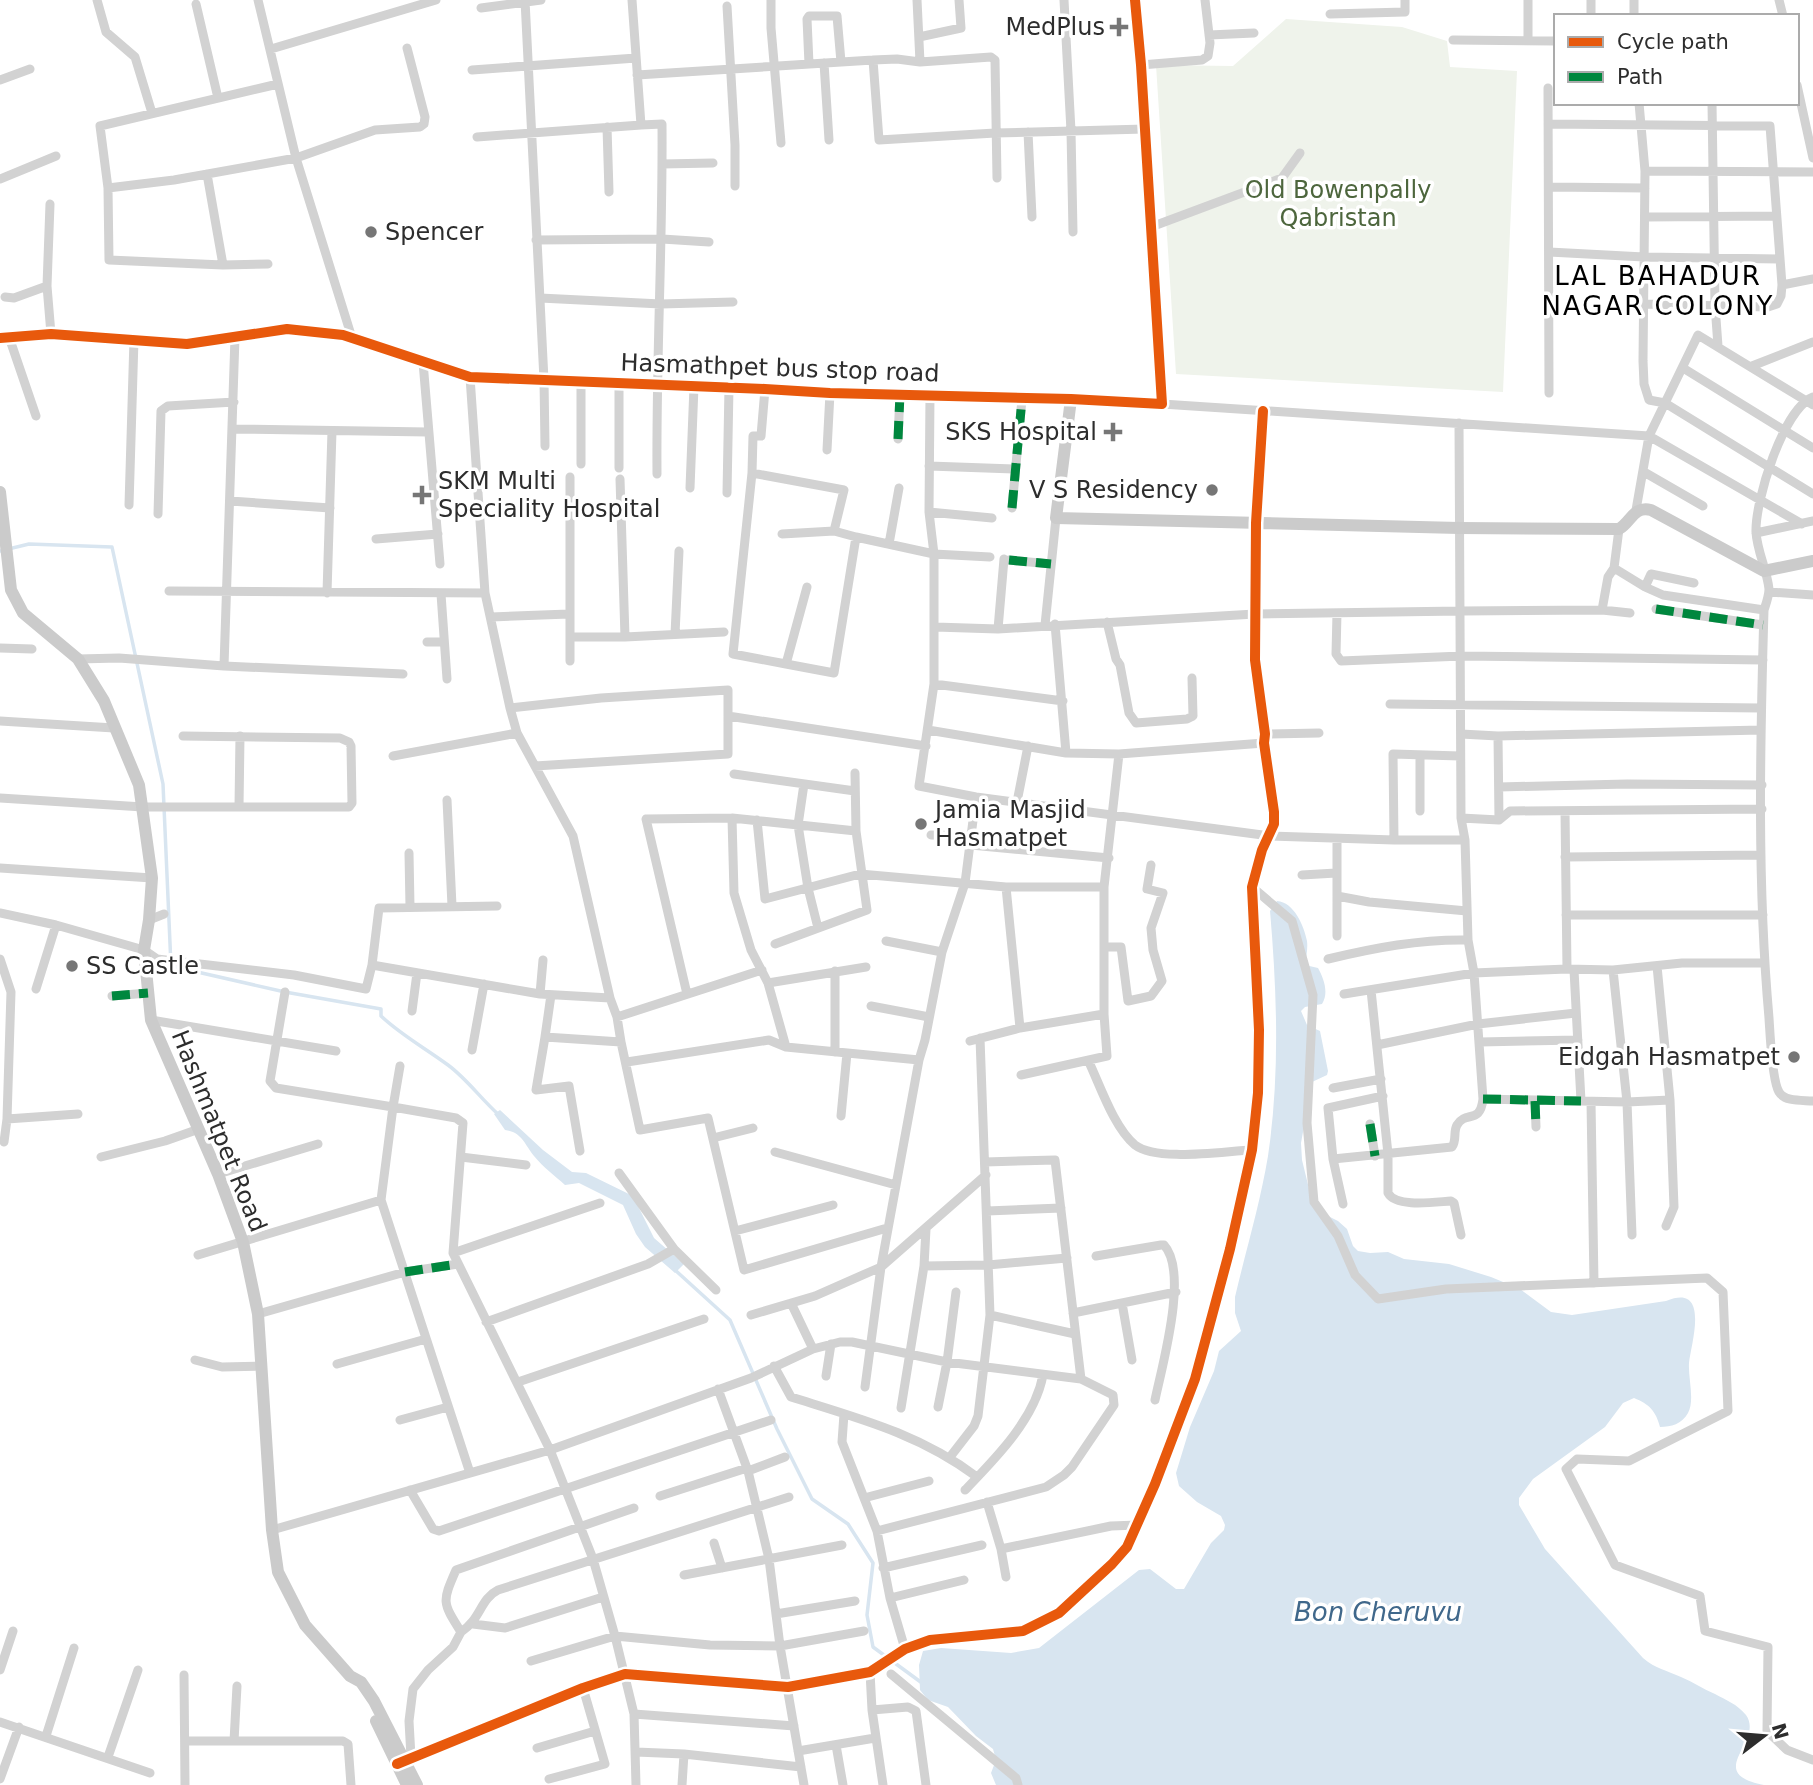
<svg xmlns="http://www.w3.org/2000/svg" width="1813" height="1785" font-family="'DejaVu Sans',sans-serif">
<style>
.green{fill:#eff3eb}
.water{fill:#d8e5f0}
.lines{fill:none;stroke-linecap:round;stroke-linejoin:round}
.stream{stroke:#d8e5f0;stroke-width:3.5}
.street{stroke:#d2d2d2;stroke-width:9}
.secondary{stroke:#cbcbcb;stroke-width:12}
.quiet{stroke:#00873e;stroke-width:9;stroke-dasharray:18 9;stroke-linecap:butt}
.cycleway-casing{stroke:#fff;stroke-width:15}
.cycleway{stroke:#e8590c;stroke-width:10}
.poi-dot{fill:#767676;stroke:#fff;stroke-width:2.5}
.labels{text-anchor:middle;stroke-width:7;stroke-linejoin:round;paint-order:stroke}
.poi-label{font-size:24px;fill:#2d2d2d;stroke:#fff;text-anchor:end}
.park-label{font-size:24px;fill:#4d663d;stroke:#fff}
.street-label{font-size:24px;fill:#2d2d2d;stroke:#fff}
.neighbourhood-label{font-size:26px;letter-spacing:2px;fill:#000;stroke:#fff}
.water-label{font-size:26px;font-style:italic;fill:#40688b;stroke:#fff}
</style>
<rect width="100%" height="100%" fill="#fff"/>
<path class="green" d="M1286,19L1402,27L1447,41L1450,67L1517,71L1503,392L1176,374L1156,65L1233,66Z"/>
<path class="water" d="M1277,901C1294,902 1304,926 1307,941C1308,949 1306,958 1305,965L1318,968C1324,979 1329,993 1322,1004L1305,1007L1301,1011L1307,1025L1320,1031L1328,1071L1327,1075L1312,1082L1301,1143L1302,1160L1312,1201L1320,1212L1338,1221L1347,1229L1353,1246L1358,1251L1370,1253L1388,1252L1404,1259L1449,1264L1491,1277L1520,1289L1551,1312L1572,1315L1666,1301C1711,1282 1691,1344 1689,1363C1688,1378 1695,1400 1688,1413C1682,1424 1671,1427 1660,1427C1656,1411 1649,1404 1634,1398L1623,1403L1605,1427L1533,1479L1519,1498V1505L1545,1549L1643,1658C1656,1669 1666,1670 1681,1677C1693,1682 1703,1689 1715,1694C1726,1700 1737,1704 1746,1715C1765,1742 1702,1773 1764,1785H996L991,1773L996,1760L993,1749L976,1736L948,1707L928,1700L920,1690L919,1665L923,1651L941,1648L1011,1653L1039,1648L1139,1570L1150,1569L1176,1589H1184L1211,1543L1224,1530L1225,1525L1221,1516L1197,1502L1179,1486L1176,1473L1190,1427L1214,1371L1219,1351L1241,1331L1235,1313V1297C1246,1250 1260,1204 1268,1156C1280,1075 1277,992 1270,911Z
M500,1110L543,1150L572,1172L586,1173L633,1196L654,1238L684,1264L675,1273L645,1247L636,1234L623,1205L579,1183L565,1185C555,1176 543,1167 534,1156C525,1145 522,1132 505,1130L494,1114Z"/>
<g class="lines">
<path class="stream" d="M0,551L29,544L112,547L163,784L171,966L285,992L381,1009V1016C401,1035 425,1048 448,1065C467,1079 481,1099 499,1115
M675,1270L730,1320L777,1429L812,1499L848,1524L873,1563L867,1615L873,1647L922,1683"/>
<path class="street" d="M97,0L106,32L135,57L152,113
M258,0L296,158L352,338
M525,0L544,380L545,446
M632,0L641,125L662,124C663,241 656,357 657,474
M771,0V28L781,143
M917,0L920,62
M1064,0L1071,131L1073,232
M1528,0V41
M1591,0V16
M1779,0L1783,16
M196,4L218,98
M727,6L735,145V186
M481,8L541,0
M1330,14L1405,12V0
M1634,16V0
M1209,35L1254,33
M919,37L961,28L959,0
M1453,40L1556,41
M271,49L436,0
M873,60L879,140L995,133L1145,129
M824,63L829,140
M809,64L807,19L809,16H837L841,62
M1141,65L1202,60L1208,56L1210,43L1205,0
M472,70L636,58
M637,75L873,60L897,59L920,62L991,57L995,60L997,178
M0,80L30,69
M1797,85L1813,158
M1548,88L1549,393
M1639,103L1645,171L1643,361L1644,384L1649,400L1665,403L1813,494
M1712,103L1715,305L1718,346
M1548,124L1770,126L1782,285L1781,296L1777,304L1768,307L1643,304
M607,127L609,192
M1028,132L1032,217
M477,137L641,125
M662,164L713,163
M1645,171L1813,172
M207,174L223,265L109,260L108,188L100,126L278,84
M0,179L56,156
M1549,187L1645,188
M108,188L174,180L296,158L375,130L420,127L424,124L425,117L407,48
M50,204L47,286L51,334
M1645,217L1776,216
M1151,227L1282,178L1300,153
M536,240L662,239L709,242
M1549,252L1644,257L1779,259
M223,265L268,264
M1782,285L1813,279
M5,297L14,298L47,286
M540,298L661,304L733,302
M9,337L36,416
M423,362L440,564
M1752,366L1813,342
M1683,368L1813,448
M470,377L485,593L510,708L517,733L573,836L610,998L617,1017L621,1042L640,1130L708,1118L744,1270L887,1228
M619,383V468
M765,389L761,436H753L752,473L733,654L786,664L807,587
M930,395L929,512L934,554V684L919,786L976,797L1270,836L1394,840H1465
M1813,397C1783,409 1755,501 1756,532C1757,551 1767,570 1769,589C1769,596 1766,604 1764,610C1760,746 1757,883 1769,1018C1770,1033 1772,1081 1779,1092C1785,1102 1802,1100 1813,1101
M1162,404L1649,436L1802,524
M233,429L428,432
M898,439L900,394
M827,450L830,393
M581,464V382
M929,466L1014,469
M1644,472L1703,506
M752,473L844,490L834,531L856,537
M570,477V637H625L724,632
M620,479L625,637
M690,488L694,386
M727,493L729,387
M230,501L330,508
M129,505L134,339
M1012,508L1022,399
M1636,510L1649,436L1698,335L1813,405
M929,512L992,518
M158,514L161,411L168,406L234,402
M1256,523L1263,411
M1756,533L1813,521
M782,534L834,531
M376,539L438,534
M889,544L899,488
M1009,560L1051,564
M1614,568L1645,587L1663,595L1764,610
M1645,587L1651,574L1694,583
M169,591L485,593
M1769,592L1813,595
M327,593L332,431
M441,594L447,679
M1656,609L1763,625
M1602,610L1608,577L1614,568L1619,529
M1337,613L1336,654L1341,661L1462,656L1763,660
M491,617L569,614
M1107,622L1116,659L1120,665L1129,713L1136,723L1187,719L1193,716L1192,678
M1055,624L1066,753
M1045,625L1056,518
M935,627L998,629L1255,614L1461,611L1602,610L1630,613
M998,629L1004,559
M675,634L679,551
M570,637V661
M427,642H444
M0,648L32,649
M78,659L119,658L224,666L403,674
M786,664L834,673L856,537L934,554L990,557
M224,666L235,337
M934,684L1063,701
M1390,704L1761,708
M510,708L601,698L728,690V754L535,766
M728,716L926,746
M0,721L114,728
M928,730L1066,753L1119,754L1264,743
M1265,734L1319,733
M1461,734L1498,736L1761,730
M183,736L340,738L349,742L351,746L352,803L349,807H239
M1498,736L1499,820
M393,756L517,733
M734,774L855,791
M804,784L798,825L808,888L818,928
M1499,787L1627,784L1762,785
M0,798L143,807H239L240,736
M447,800L452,906
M1017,802L1028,746
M1420,811V756
M1565,811L1567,969L1613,970L1682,963H1764
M732,818L734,893L751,950L768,983L786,1047
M1461,818L1499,820L1510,811L1762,809
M757,820L765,899L860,874L1006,887H1104
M931,835L972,836
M1394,840L1393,754L1460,756
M971,845L1109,858
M409,853L410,907
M1565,857L1761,855
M0,868L152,878
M1302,875L1336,873
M1006,887L1020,1028
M1252,887L1292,921L1313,995L1307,1123L1314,1202L1338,1236L1355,1275L1378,1299L1446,1289L1707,1278L1723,1292L1728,1411L1629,1461L1577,1459L1566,1469L1615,1565L1700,1596L1705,1631L1768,1647L1767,1731L1787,1750L1813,1760
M1337,896L1369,902L1467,911
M0,913L56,925L144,950L157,959L294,975L366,989L372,965L379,908L497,906
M1566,915H1763
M149,920L164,914
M1337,936V839
M886,941L942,952
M775,944L867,910L856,831L855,773
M1104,947H1121L1128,1001L1151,996L1162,981L1153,950L1151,928L1163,893L1147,889L1151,865
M0,959L11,992L7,1119L78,1114
M1328,959C1374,948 1420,939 1468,940
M372,965L540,994L610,998
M1657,966L1670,1100
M1574,970L1581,1101
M1613,970L1627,1102L1632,1235
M835,971V1052
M768,983L866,967
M36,989L56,925
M1371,990L1388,1154V1193C1396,1208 1435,1202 1451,1201L1454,1203L1461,1235
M285,992L270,1081L276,1088L393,1107L400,1066
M540,994L543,960
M687,994L646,819L732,818L856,831
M1344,994L1474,973L1567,969
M112,996L148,993
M871,1006L929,1017
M412,1011L417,973
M617,1017L762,970
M151,1020L336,1051
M545,1037L551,995
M970,1041L1020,1028L1104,1014
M1480,1042L1578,1040
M1377,1045L1478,1024L1576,1013
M472,1050L484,984
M1088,1060C1100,1085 1114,1128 1135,1145C1157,1162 1224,1151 1252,1150
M627,1062L769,1040L786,1047L919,1060
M1021,1075L1107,1056L1104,1014V887L1119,754
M1333,1088L1381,1079
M1383,1096L1328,1108L1333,1159L1452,1147C1457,1140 1453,1132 1457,1125C1466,1110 1480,1125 1483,1099L1474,973L1468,940L1465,840L1461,818L1459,423
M1483,1099L1627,1102L1670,1100L1674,1207L1666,1226
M1535,1101L1536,1127
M1591,1102L1594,1283
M841,1116L847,1053
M1370,1124L1375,1156
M713,1138L753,1128
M4,1142L7,1119
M580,1151L569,1086L536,1090L545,1037L621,1042
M775,1152L896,1185
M101,1157L165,1141L199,1129
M461,1157L526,1165
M1333,1159L1343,1204
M619,1173L674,1249L716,1290
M218,1174L318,1144
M987,1211L1061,1208
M735,1231L833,1205
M453,1253L600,1203
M198,1255L381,1200
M1096,1256L1161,1245H1164C1189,1272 1162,1366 1155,1400
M924,1266L988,1265L1067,1258
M791,1303L813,1349
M1122,1303L1132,1360
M1073,1313L1176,1292
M258,1314L405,1272L458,1264
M751,1315L815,1296L881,1267L986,1175
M990,1315L1075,1334
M486,1322L648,1264L674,1249
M195,1360L222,1367L261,1366
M337,1364L426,1339
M774,1366L791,1397C858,1418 920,1434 977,1477
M826,1376L831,1344
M518,1382L704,1319
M865,1387L881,1267L919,1060L925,1040L942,952L965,883L976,797
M718,1389L748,1471
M938,1407L947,1362L956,1292
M901,1408L924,1266L926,1229
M844,1414L842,1442L877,1531L890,1598L905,1649
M400,1420L448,1407
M785,1457L748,1471L769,1559L780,1646L804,1785
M950,1457L974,1426L978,1416L990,1315L980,1038
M470,1473L381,1200L393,1107L456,1118L463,1123L453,1253L550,1450L593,1559L615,1636L634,1714L636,1785
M410,1490L433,1529L439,1531L771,1420
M965,1490C995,1459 1035,1419 1043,1375
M660,1496L747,1468
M864,1498L929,1481
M987,1502L1001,1549L1006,1577
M272,1530L550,1450L751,1378L813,1349L840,1342H852L947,1362L1081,1379
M877,1531L1046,1487L1064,1475L1072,1467L1114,1405L1113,1395L1081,1379L1055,1160L985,1162
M714,1543L722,1568
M1001,1549L1111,1526L1138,1525
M883,1568L982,1545
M684,1575L842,1545
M890,1598L964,1580
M776,1614L855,1601
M473,1624L505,1628L603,1597
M461,1632C481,1619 480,1599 498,1590L789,1497
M531,1661L615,1636L710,1645L780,1646L864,1631
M0,1670L13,1631
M870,1672L872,1710L883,1785
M891,1674L1016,1778L1018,1785
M184,1675L185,1785
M872,1710L908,1707L916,1711L926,1785
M634,1714L794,1726
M0,1722L150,1773
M46,1736L74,1648
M185,1741H343L348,1744L351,1785
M234,1741L237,1686
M836,1745L843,1785
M537,1748L595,1731
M798,1751L875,1738
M636,1752L684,1754L801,1767
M108,1757L138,1670
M411,1757L409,1721L413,1689L428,1670L453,1647L461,1632C442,1602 442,1602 456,1570L634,1508
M0,1779L19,1727
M549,1779L605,1764L583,1688
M682,1785L684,1754"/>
<path class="secondary" d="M0,338L51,334L187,344L287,329L343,335L470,377L765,389L830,393L1071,399L1162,404L1141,65L1135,0
M1071,399L1056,518L1459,528L1619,529C1632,521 1633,506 1651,510L1764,571L1813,561
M0,492L11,590L23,613L78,659L104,701L139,785L152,878L149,920L144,950L151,1020L218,1174L243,1242L258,1314L272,1530L278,1572L305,1625L350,1676L361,1682L374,1701L417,1785
M376,1721L407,1785
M397,1764L583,1688L625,1674L788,1687L870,1672L905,1649L930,1640L1023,1631L1059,1613L1112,1564L1127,1547L1155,1484L1195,1379L1230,1249L1252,1150L1258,1093L1259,1030L1252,887L1262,850L1274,824V812L1264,743L1265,734L1255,660L1256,523"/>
<path class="quiet" d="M898,439L900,394
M1012,508L1022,399
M1009,560L1051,564
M1656,609L1763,625
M112,996L148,993
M1483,1099L1581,1101
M1535,1101L1536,1127
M1370,1124L1375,1156
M405,1272L458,1264"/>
<g class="cycleway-casing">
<path id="cycleway" d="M0,338L51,334L187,344L287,329L343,335L470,377L765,389L830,393L1071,399L1162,404L1141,65L1135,0
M397,1764L583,1688L625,1674L788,1687L870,1672L905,1649L930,1640L1023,1631L1059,1613L1112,1564L1127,1547L1155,1484L1195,1379L1230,1249L1252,1150L1258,1093L1259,1030L1252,887L1262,850L1274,824V812L1264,743L1265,734L1255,660L1256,523L1263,411"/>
</g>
<use href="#cycleway" class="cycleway"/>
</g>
<g class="poi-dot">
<path d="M1115.5 16.5h7v7h7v7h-7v7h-7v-7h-7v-7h7z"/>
<circle cx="371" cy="232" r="7"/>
<path d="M1109.5 421.5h7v7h7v7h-7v7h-7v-7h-7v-7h7z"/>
<circle cx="1212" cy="490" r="7"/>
<path d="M418.5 484.5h7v7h7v7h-7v7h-7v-7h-7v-7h7z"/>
<circle cx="921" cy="824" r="7"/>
<circle cx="72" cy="966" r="7"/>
<circle cx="1794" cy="1057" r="7"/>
</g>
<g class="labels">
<g class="poi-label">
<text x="1105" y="35">MedPlus</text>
<text x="385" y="240" text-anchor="start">Spencer</text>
<text x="1097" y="440">SKS Hospital</text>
<text x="438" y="489" text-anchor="start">SKM Multi<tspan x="438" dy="28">Speciality Hospital</tspan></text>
<text x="1198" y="498">V S Residency</text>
<text x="935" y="818" text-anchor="start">Jamia Masjid<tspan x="935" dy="28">Hasmatpet</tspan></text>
<text x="86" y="974" text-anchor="start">SS Castle</text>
<text x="1780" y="1065">Eidgah Hasmatpet</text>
</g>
<g class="park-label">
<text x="1338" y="198">Old Bowenpally<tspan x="1338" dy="28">Qabristan</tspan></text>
</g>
<g class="street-label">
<text transform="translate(780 368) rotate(2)" y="8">Hasmathpet bus stop road</text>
<text transform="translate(219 1131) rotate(68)" y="8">Hashmatpet Road</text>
</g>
<g class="neighbourhood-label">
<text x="1658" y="285">LAL BAHADUR<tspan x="1658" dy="30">NAGAR COLONY</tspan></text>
</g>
<g class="water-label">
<text x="1378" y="1621">Bon Cheruvu</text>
</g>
</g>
<rect x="1554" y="14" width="245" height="91" fill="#ffffff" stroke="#ababab" stroke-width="2"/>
<rect x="1568" y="37" width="35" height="10" fill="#e8590c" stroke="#ababab" stroke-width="2"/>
<text x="1617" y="49" font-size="21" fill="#2d2d2d">Cycle path</text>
<rect x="1568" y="72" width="35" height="10" fill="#00873e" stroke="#ababab" stroke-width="2"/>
<text x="1617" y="84" font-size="21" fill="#2d2d2d">Path</text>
<g transform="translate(1764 1736) rotate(74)" stroke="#ffffff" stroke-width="5" paint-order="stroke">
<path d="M0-5L12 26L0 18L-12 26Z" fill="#2d2d2d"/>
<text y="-10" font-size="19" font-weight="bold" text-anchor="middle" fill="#2d2d2d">N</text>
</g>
</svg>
